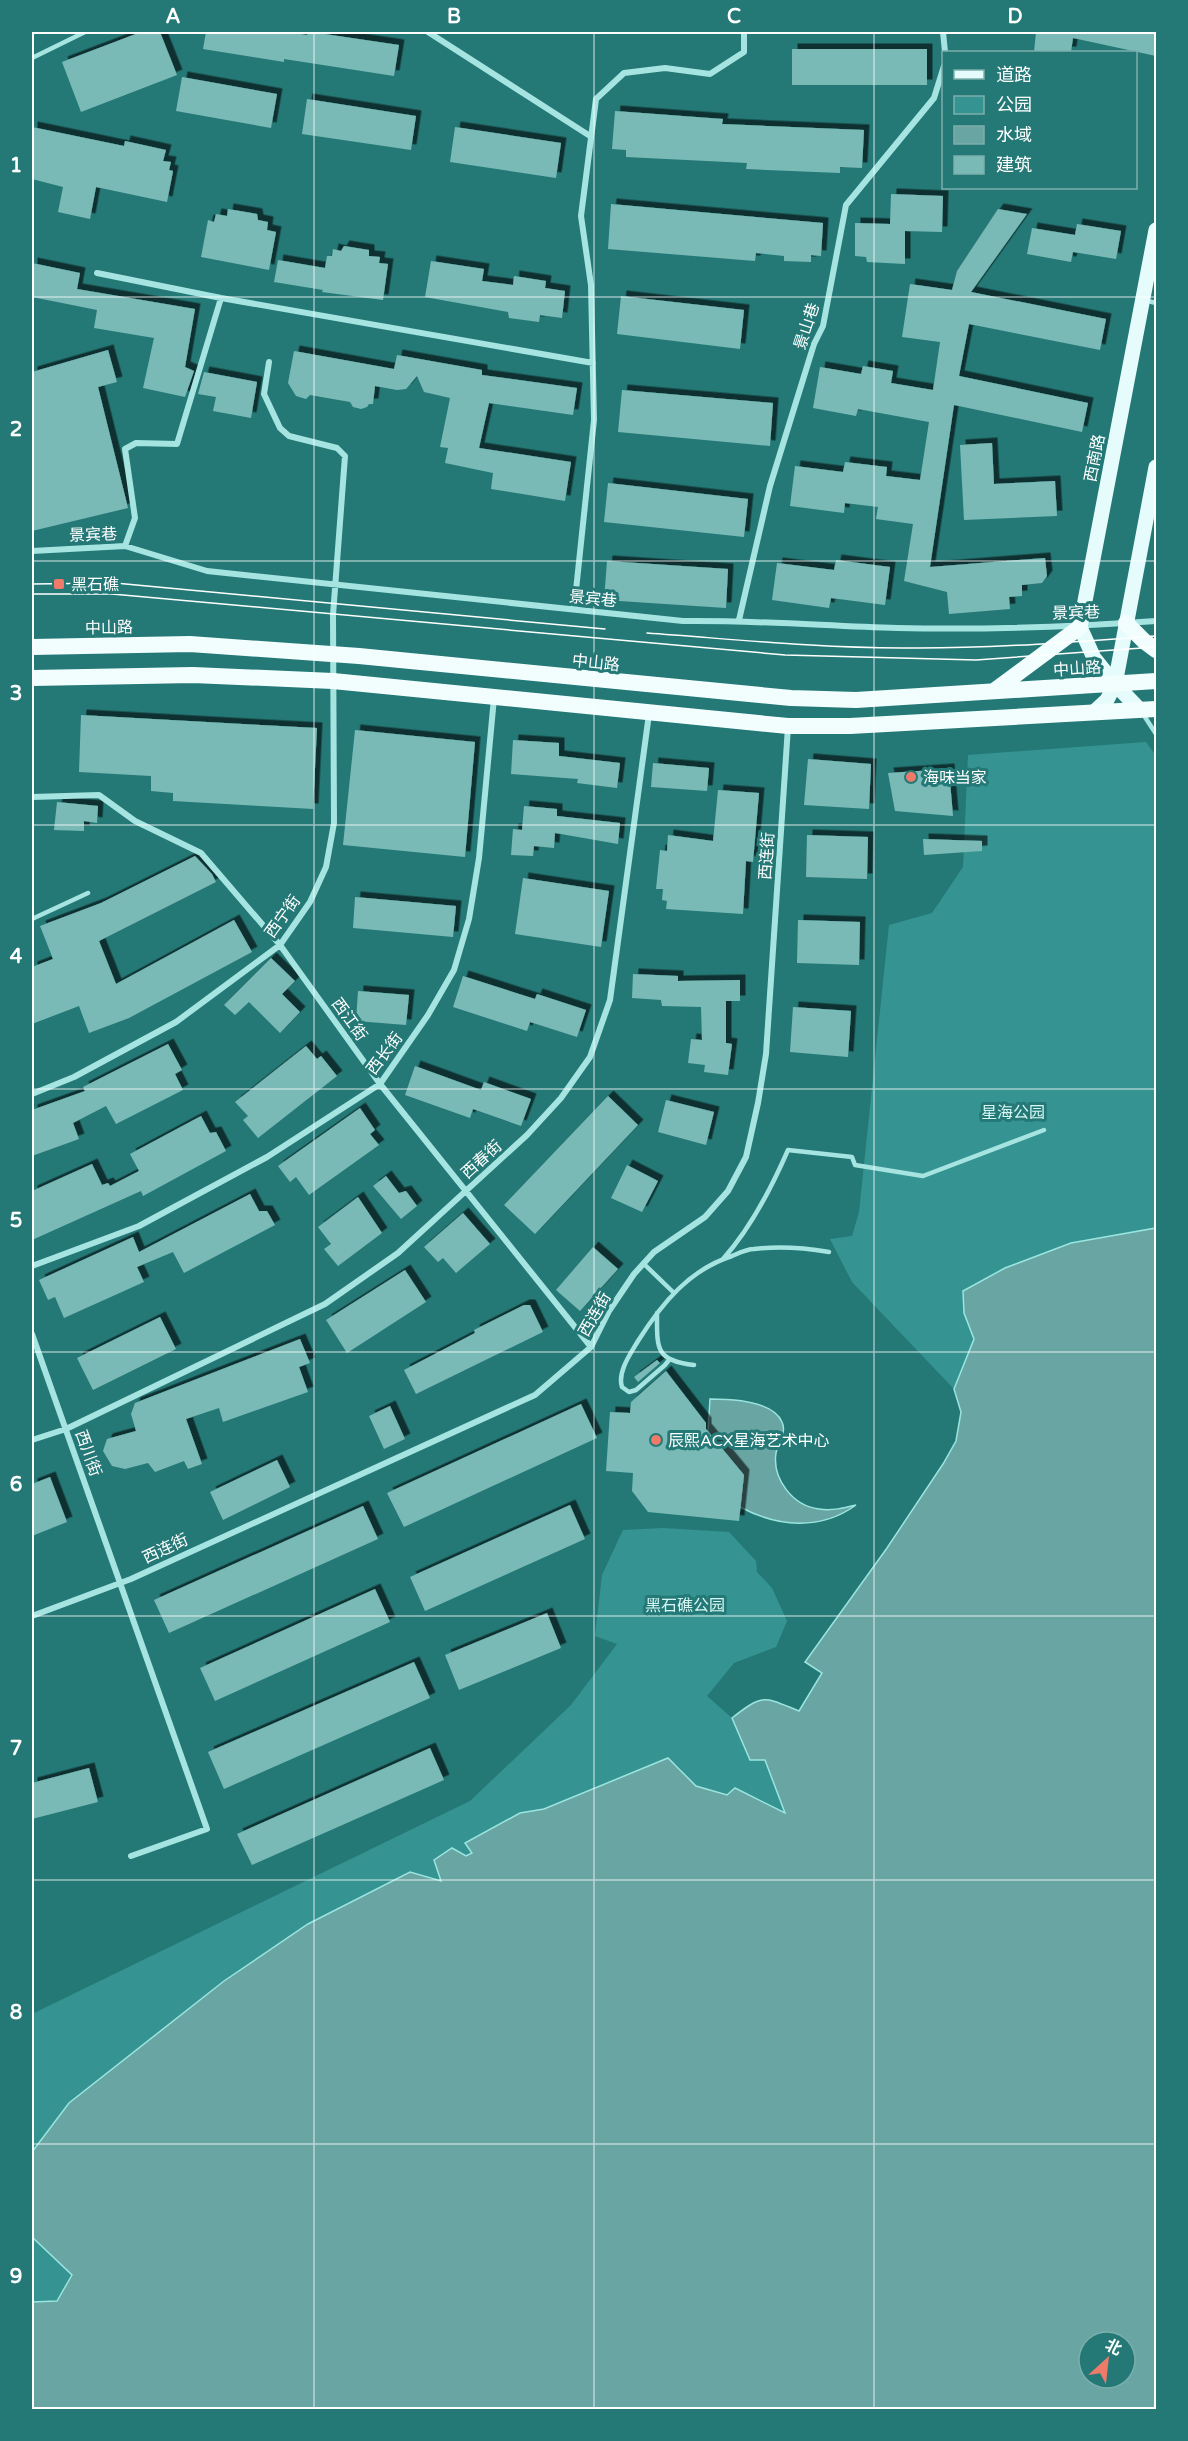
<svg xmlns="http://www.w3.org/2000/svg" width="1188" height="2441" font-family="'Varela Round','Noto Sans SC',sans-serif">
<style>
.green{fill:#359491}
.water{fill:#68a5a3;stroke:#9be5e1;stroke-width:1.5;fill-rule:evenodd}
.building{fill:#79bab7;filter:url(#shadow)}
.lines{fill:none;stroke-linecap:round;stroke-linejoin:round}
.service{stroke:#a6e4e1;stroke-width:4.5}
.minor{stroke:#a6e4e1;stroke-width:6}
.primary{stroke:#e6fcfc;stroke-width:15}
.trunk{stroke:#f2fefe;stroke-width:16}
.tram{stroke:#fff;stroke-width:1.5}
.grid{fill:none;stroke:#fff;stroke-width:1.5;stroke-opacity:0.55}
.poi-dot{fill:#ee7a6a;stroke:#247977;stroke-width:2}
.labels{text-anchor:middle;stroke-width:6;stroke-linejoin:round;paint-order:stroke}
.street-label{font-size:16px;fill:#fff;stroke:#247977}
.poi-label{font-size:16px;fill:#fff;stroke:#247977;text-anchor:start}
.park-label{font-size:16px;fill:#d6f6f4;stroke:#247977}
.neatline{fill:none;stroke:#fff;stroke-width:2}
.grid-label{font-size:20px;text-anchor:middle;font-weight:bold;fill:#fff}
</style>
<defs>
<filter id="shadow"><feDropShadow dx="5.5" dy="-5.5" stdDeviation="0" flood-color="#0009"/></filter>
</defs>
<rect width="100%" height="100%" fill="#247977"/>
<path class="green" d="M1146,742L1156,756V1228L1071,1243L1005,1268L964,1313L974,1339L954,1389L852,1282L830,1239L852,1236L859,1212L889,925L932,913L963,867L968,755Z
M663,1528L729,1532L756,1561L757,1572L772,1588L787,1621L776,1647L734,1663L707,1696L732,1718L740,1735L765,1760L786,1814L735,1789L727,1795L696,1786L676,1764L544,1809L519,1813L466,1843L472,1853L466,1856L442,1881L410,1872L308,1924L32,2152V2014L470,1801L571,1705L617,1644L595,1636L602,1575L623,1530Z
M32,2237L72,2275L57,2301L32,2302Z"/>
<path class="water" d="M1156,1228V2409H32V2302L57,2301L72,2275L32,2237V2152L69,2103L224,1981L308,1924L410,1872L441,1881L434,1860L452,1848L466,1856L472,1853L465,1843L520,1813L544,1809L668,1758L696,1786L727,1795L735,1788L785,1813L765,1760H750L732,1718C764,1693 764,1697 799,1711L822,1673L805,1662L887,1548L943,1464L956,1441L961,1412L954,1389L974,1339L964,1313L963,1291L1005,1268L1071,1243ZM1089,2342H1125V2378H1089Z
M710,1399C729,1399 773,1400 782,1422C787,1432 778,1443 776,1453C772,1479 793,1506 819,1509C832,1511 844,1508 856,1505C820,1531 778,1527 740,1507L708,1432Z"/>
<path class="building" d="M141,32H160L177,75L81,112L62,62Z
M206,32H288L307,35L308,32H311L399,45L394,76L284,59V62L203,49Z
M1036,32H1156V56L1073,38L1071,52H1034Z
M792,49H927V85H792Z
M182,77L277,94L271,128L176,111Z
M307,99L416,116L411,150L302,134Z
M615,111L723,119L722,124L864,130L862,168L840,167V173L746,169L747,163L626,157V150L612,149Z
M32,127L124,146L125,141L166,150L163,161L171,162L169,170L173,171L167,202L96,187L90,219L58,212L63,187L32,179Z
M455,127L561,143L556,178L450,162Z
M891,194L943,196L942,232L905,231V264L867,262L866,257L855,256V223L890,224Z
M611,204L823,223L821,256L811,255V262L784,261V256L756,253L755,261L608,249Z
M228,209L257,214L258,220L268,222L267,230L276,232L269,270L201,257L208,220L214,222L216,214L227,216Z
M998,209L1027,214L971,292L1106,319L1100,350L969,324L959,376L1088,403L1082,432L954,405L930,567L1045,558L1047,576L1042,583L1022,585V596L1009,597L1010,609L949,614L947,592L904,581L913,524L876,519L878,507L845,503L844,513L790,506L795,466L843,472L845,462L887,467L886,476L920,480L929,422L858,409L856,416L813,408L820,367L861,374L863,366L893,371L891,383L933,390L940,342L902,337L910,284L952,290L957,271Z
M1077,224L1121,231L1116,259L1073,252L1071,262L1027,254L1032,228L1075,235Z
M344,246L369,250V256L380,257L379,263L388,264L383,300L322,292L323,290L274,282L278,260L325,268L327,256H332L333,249L341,251Z
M431,261L484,269L482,281L513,285L514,276L546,281L545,288L565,291L562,318L540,315L539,322L509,318L508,312L425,297Z
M32,263L80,273L77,289L195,309L185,367L194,371L185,397L143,388L154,338L94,328L97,310L32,297Z
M621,296L744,310L740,349L617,334Z
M108,350L117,382L98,387L128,508L32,531V372Z
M294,351L394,369L397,355L482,370V375L577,388L573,415L489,403L479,448L571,462L565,501L491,489L493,473L445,463L448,448L440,447L450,398L424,392L417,376L406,389L397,390L375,386L373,404H369L367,407L361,409L353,407L350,402L310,395L306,399L296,396L288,383Z
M204,372L257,382L251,418L213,411L216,397L198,394Z
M622,390L773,403L770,446L618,432Z
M992,443L994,484L1055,481L1057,516L964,520L960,445Z
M608,483L748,499L744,537L604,522Z
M836,560L890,567L885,605L831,598L829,608L772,600L777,563L834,570Z
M607,561L728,569L726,608L604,600Z
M81,715L317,728L313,809L173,801V793L151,791V776L79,772Z
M355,730L475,742L465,857L343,845Z
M513,740L559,743V756L620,763L617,788L577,783L578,779L511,774Z
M808,759L871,764L869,809L804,805Z
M653,763L709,768L707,791L651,787Z
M949,769L953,816L895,811L888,773Z
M718,790L759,793L753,862L746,861L743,914L666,909L667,901L662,900L663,889H656L660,850L667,851L668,835L713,841Z
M57,802L98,806L97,823L84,821V831L54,830Z
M524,806L557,809V816L620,823L618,844L555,833L554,848L534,846L533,856L511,855L513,829L522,830Z
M807,835L868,837L867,879L806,877Z
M923,839L982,841V851L924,855Z
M195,856L212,874L216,882L99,941L116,984L234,920L252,952L129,1018L89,1033L79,1006L32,1024V967L53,959L40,926L101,903Z
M523,878L609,891L601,947L515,934Z
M355,897L456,906L453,937L353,928Z
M798,920L860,922L859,965L797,963Z
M271,958L295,981L282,994L300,1012L280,1033L249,1002L235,1015L224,1005Z
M633,974L678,976V981L740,980V1001H726V1043L732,1044L728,1075L704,1072L705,1065L688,1063L691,1039L702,1040L701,1007L662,1006L661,1000L632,998Z
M463,976L535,999L537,994L586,1010L577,1037L530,1022L527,1031L453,1007Z
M358,991L409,995L406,1025L356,1021Z
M793,1007L851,1011L848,1057L790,1052Z
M168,1044L182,1070L175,1074L183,1090L116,1124L106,1106L73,1123L79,1139L32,1156V1110L85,1091L83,1087Z
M306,1046L317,1059L321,1056L337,1076L258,1138L243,1120L248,1116L235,1102Z
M415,1066L481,1090L484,1082L531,1099L521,1126L473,1109L470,1118L405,1095Z
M608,1096L638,1125L535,1234L504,1205Z
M666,1100L714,1112L706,1145L658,1132Z
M360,1108L375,1130L370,1134L379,1145L309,1195L296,1177L290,1182L278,1166Z
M201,1116L210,1133L216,1132L226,1151L143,1196L141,1191L32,1240V1191L92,1164L102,1185L108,1183L110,1186L139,1171L130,1154Z
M627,1165L658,1181L642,1212L611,1198Z
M386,1176L399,1193L406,1191L417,1206L401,1219L373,1186Z
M250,1194L259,1211H267L275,1225L184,1273L173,1252L137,1267L144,1282L64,1318L55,1297L48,1300L39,1280L133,1237L139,1252Z
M358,1197L382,1233L338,1266L324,1249L331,1244L318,1227Z
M463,1213L490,1244L456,1273L443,1258L438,1262L424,1247Z
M593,1247L618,1269L580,1311L556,1290Z
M405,1270L426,1302L347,1353L326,1320Z
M524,1305H530L543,1332L416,1394L404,1370L475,1333L474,1330Z
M160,1317L176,1349L93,1390L77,1358Z
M300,1339L310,1363L299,1367L308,1392L223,1422L219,1408L186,1419L202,1464L188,1469L184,1461L155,1472L148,1463L125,1469L112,1466L103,1451L107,1439L136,1431L131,1414L135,1403Z
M657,1360L660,1363L638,1382L634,1377Z
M666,1371L706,1423V1429L744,1475L739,1521L648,1512L632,1491L633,1473L606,1471L610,1412L630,1413L631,1402Z
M581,1404L597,1438L404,1527L387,1493Z
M390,1406L405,1439L384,1449L369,1416Z
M277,1460L290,1487L223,1520L210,1492Z
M50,1477L67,1522L32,1536V1484Z
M570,1505L585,1539L425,1611L410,1577Z
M363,1506L378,1539L169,1633L154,1600Z
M375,1589L390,1622L215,1701L200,1668Z
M547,1613L561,1648L459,1690L445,1655Z
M414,1662L430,1698L224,1789L208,1752Z
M430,1748L444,1780L252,1865L237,1834Z
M89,1768L98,1802L32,1819V1783Z"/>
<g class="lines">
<path class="service" d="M32,58L85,32
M1144,300L1156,303
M1143,714L1156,734
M32,919L88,893
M723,1259C751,1228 771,1189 788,1150L852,1157L855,1165L923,1176L1044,1130
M644,1264L673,1292
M657,1313C657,1348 655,1361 694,1365
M669,1360L665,1365L636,1390L629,1392L622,1387C617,1372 631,1353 638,1341C662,1303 689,1270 732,1256C739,1253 747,1249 754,1249C779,1246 805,1248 829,1252"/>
<path class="minor" d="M428,32L590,136
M943,32L945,52
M97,273L221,298L593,363
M125,546L135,518L125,449L136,443L177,444L221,298
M32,551L125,546L207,571L683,621C755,620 826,626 897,628C983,630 1071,627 1156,621
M574,609L594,420L591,285L581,216L596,99L624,73L665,68L710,74L744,52V32
M739,620L770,486L814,344L823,326L846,205L934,98L944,66
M32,797L99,795L135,821L201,853L280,945L380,1084L591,1347
M32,1094L74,1077L176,1022L280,945L310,902L326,867L334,823L333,615L345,456L337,448L289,436L280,428L264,394L269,362
M32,1266L139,1226L267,1157L380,1084L428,1015L454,970L469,919L479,858L494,698
M32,1334L207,1829L131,1856
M32,1440L66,1429L325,1304L398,1253L527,1135L561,1098L590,1057L610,1000L649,714
M32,1616L131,1579L535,1395L591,1347L609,1311L634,1274L654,1252L705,1217L728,1191L746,1157L758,1103L766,1054L788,727"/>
<path class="primary" d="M1140,710L1115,684L1094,658L1080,627L1156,230
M1094,712L1107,700L1115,684L1156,467"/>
<path class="trunk" d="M1126,623L1144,641L1156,650
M32,647L190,644L359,656L791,698L856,700L1156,681
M32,678L193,675L333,681L788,726H850L1156,709
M994,691L1080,627"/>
<path class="tram" d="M32,584L115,583L605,629
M32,594H112L785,655L976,660L1156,647
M647,633C732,639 817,648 902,648C987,649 1072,642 1156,636"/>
</g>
<path class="grid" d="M314,32V2410M594,32V2410M874,32V2410M32,297H1156M32,561H1156M32,825H1156M32,1089H1156M32,1352H1156M32,1616H1156M32,1880H1156M32,2144H1156"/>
<g class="poi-dot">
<rect x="53" y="578" width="12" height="12" rx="3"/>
<circle cx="911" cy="777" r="6"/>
<circle cx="656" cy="1440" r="6"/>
</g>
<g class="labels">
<g class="street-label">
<text transform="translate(806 326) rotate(-72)" y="6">景山巷</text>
<text transform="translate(1094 458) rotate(-79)" y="6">西南路</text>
<text transform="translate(93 534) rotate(-2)" y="6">景宾巷</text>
<text transform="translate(593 598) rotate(6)" y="6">景宾巷</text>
<text transform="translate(1076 612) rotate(-2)" y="6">景宾巷</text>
<text transform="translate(109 627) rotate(-1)" y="6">中山路</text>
<text transform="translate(596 662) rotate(6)" y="6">中山路</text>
<text transform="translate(1077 668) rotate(-4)" y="6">中山路</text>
<text transform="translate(766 856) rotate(-86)" y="6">西连街</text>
<text transform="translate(282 916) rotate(-54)" y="6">西宁街</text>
<text transform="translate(350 1019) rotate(54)" y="6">西江街</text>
<text transform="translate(384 1053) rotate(-53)" y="6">西长街</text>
<text transform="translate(481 1159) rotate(-42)" y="6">西春街</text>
<text transform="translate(594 1314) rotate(-60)" y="6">西连街</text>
<text transform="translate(89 1453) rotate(70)" y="6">西川街</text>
<text transform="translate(165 1548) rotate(-25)" y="6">西连街</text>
</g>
<g class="poi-label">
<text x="71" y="590">黑石礁</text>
<text x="923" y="783">海味当家</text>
<text x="668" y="1446">辰熙ACX星海艺术中心</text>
</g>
<g class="park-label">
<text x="1013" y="1118">星海公园</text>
<text x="685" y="1611">黑石礁公园</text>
</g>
</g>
<rect width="1188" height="2441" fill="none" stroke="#247977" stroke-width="66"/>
<rect x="942" y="51" width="195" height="138" fill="#247977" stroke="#7cafad" stroke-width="1.5"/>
<rect x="954" y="70" width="30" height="9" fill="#e6fcfc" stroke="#7cafad" stroke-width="1.5"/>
<text x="996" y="81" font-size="18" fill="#ffffff">道路</text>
<rect x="954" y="96" width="30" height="18" fill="#359491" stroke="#7cafad" stroke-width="1.5"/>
<text x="996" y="111" font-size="18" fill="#ffffff">公园</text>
<rect x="954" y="126" width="30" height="18" fill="#68a5a3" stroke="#7cafad" stroke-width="1.5"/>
<text x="996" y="141" font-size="18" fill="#ffffff">水域</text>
<rect x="954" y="156" width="30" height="18" fill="#79bab7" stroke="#7cafad" stroke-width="1.5"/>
<text x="996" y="171" font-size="18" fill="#ffffff">建筑</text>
<g transform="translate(1107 2360) rotate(27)"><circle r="28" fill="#247977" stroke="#7cafad" stroke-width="1.5"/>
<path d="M0-4.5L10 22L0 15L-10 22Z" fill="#ee7a6a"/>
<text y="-9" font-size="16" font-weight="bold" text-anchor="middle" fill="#ffffff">北</text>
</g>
<rect x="33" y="33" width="1122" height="2375" class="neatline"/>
<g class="grid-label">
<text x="173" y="23">A</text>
<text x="454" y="23">B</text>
<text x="734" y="23">C</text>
<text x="1015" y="23">D</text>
<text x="16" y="172">1</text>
<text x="16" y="436">2</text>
<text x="16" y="700">3</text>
<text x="16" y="963">4</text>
<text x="16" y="1227">5</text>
<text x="16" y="1491">6</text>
<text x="16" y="1755">7</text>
<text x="16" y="2019">8</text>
<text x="16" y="2283">9</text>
</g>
</svg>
